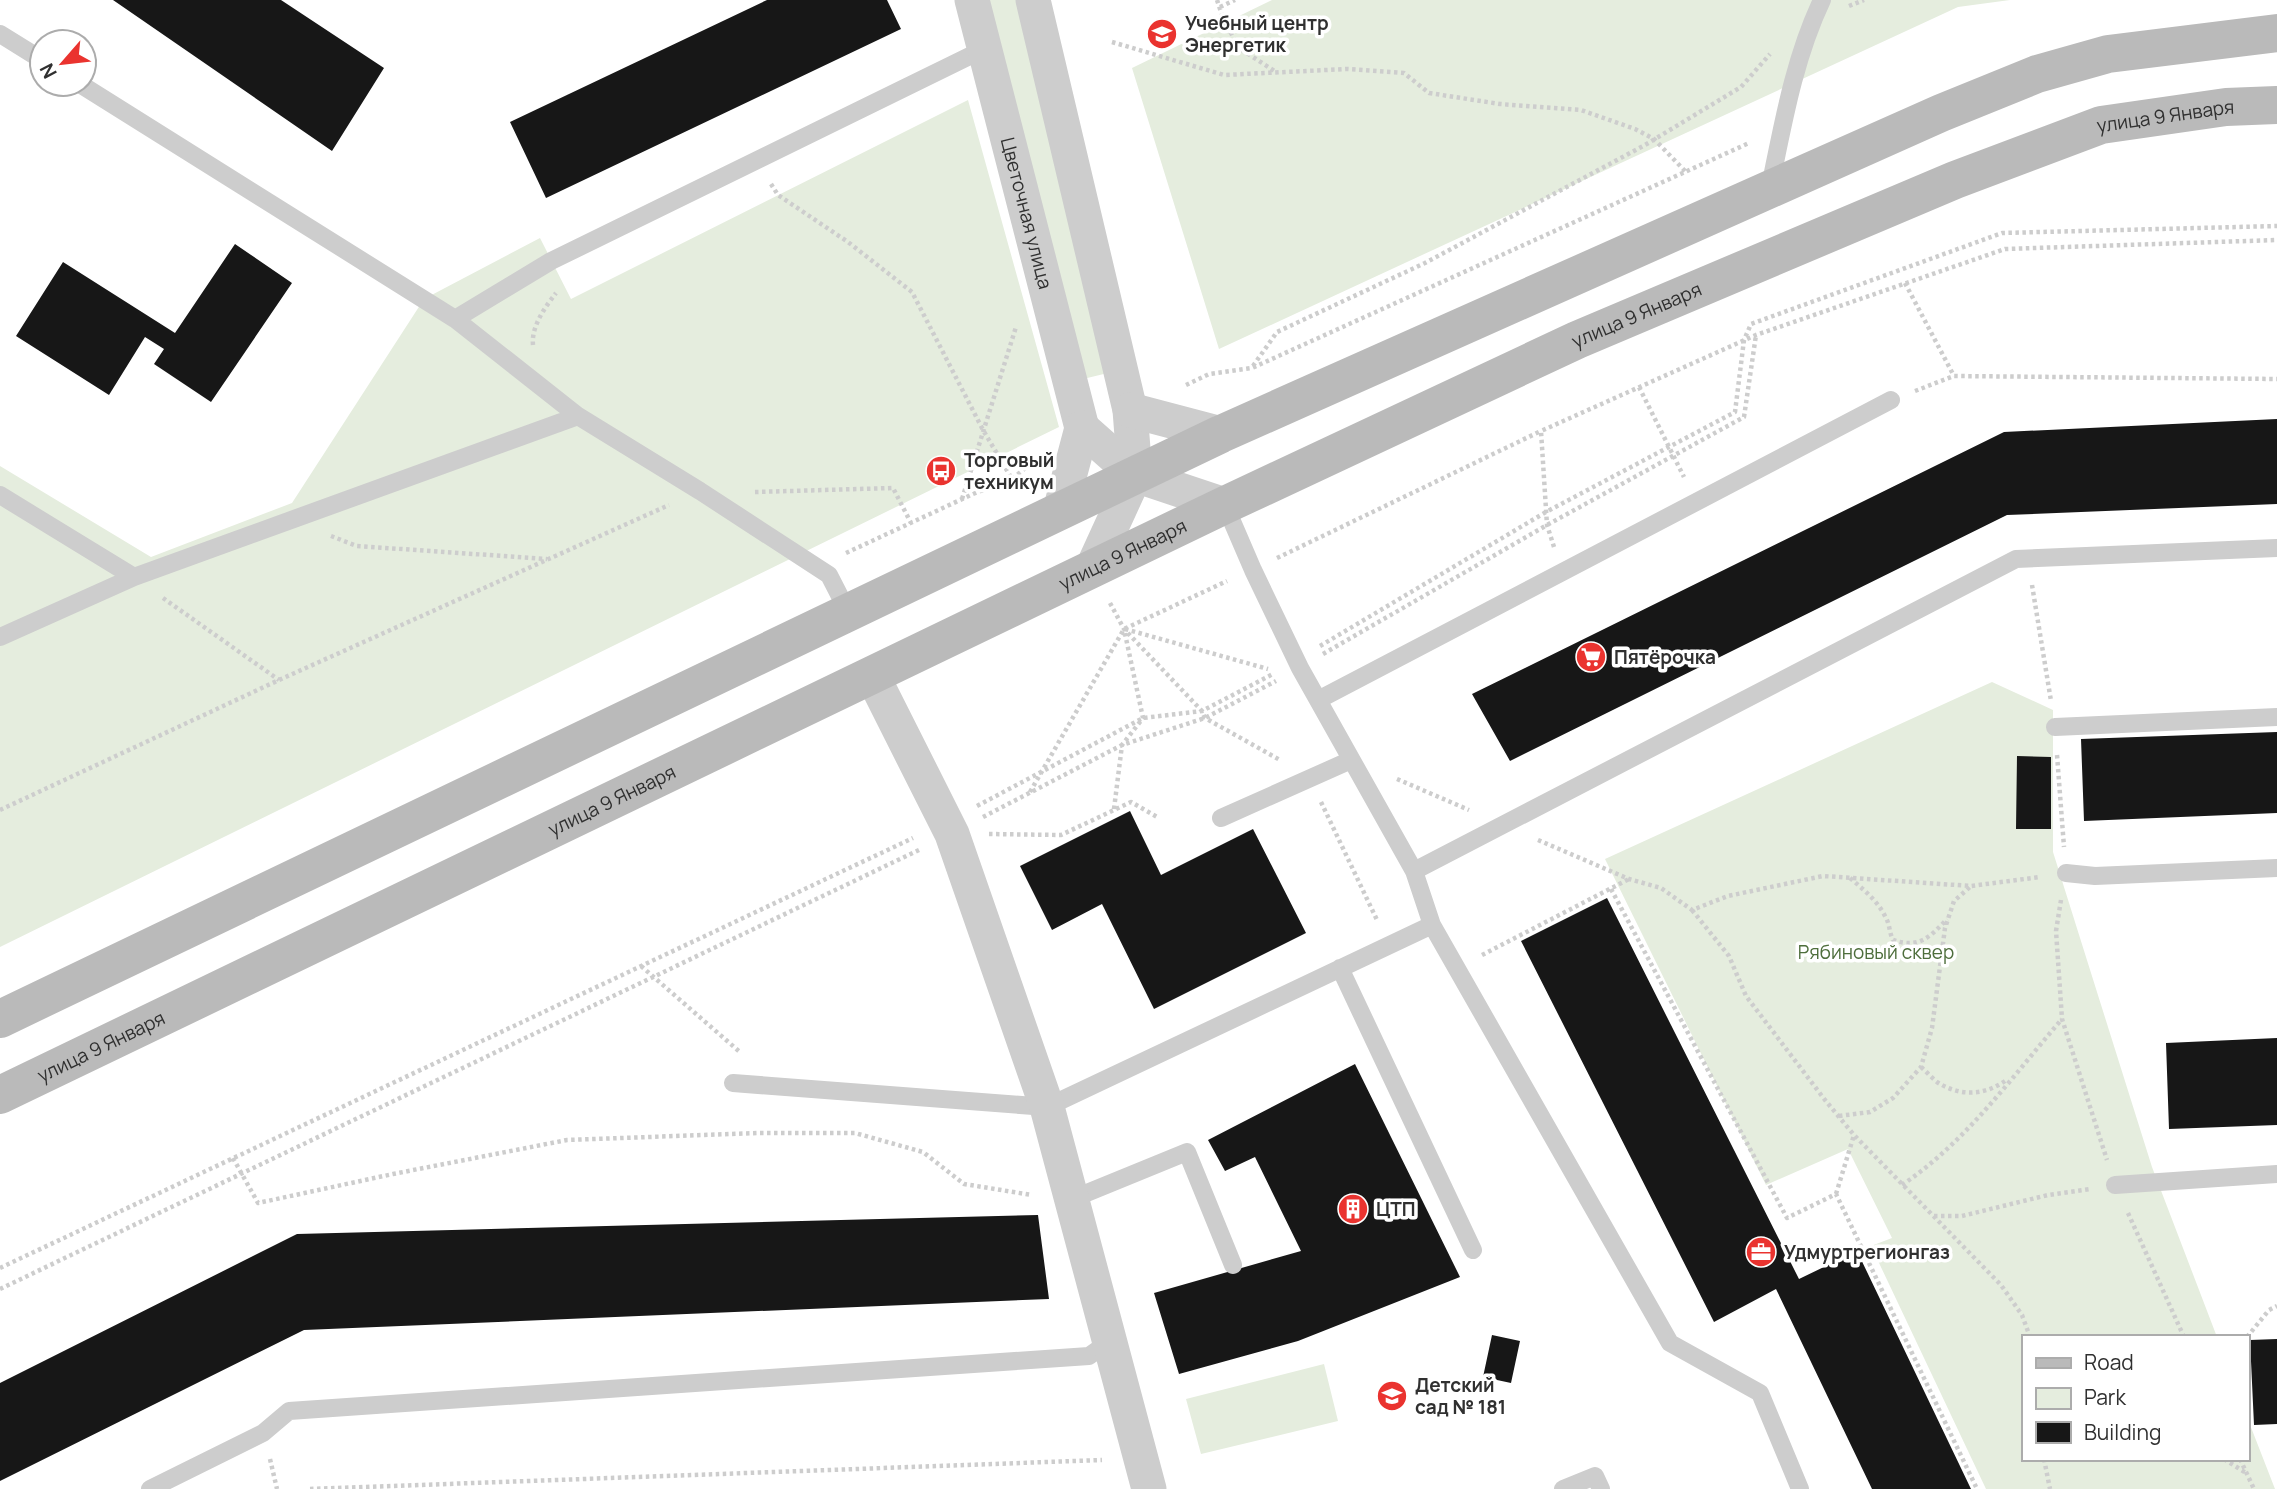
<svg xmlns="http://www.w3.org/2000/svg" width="2277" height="1489" font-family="Manrope,sans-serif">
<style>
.green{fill:#e5edde}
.building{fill:#171717}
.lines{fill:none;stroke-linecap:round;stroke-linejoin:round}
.path{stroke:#cdcdcd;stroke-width:4.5;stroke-dasharray:3.5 3.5;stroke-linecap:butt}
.lane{stroke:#cdcdcd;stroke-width:18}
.street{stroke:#cdcdcd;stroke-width:35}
.secondary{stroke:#bababa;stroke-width:38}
.labels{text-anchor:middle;stroke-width:7;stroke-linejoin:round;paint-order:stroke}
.poi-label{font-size:19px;font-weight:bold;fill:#303030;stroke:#fff;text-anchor:start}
.street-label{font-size:19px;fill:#303030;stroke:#fff}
.park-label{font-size:19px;fill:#4e6e3c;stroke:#fff}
</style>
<rect width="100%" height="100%" fill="#fff"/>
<path class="green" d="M986,0H1020L1112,372L1079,380Z
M1272,0H2010L1958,7L1219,349L1132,68Z
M968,100L1059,427L0,947V466L151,557L292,503L424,299L540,238L571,299Z
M1992,682L2053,710V852L2152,1167L2217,1337H2023V1459H2247V1417L2275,1489H1986L1871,1246L1892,1238L1848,1149L1766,1185L1605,859Z
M1324,1364L1338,1421L1201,1454L1186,1399Z"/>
<path class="building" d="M113,0H281L384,68L332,151Z
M767,0H887L901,29L546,198L510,122Z
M235,244L292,283L211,402L154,364L164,349L145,337L109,395L16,336L63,262L175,333Z
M2277,419V504L2007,515L1510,761L1472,694L2004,432Z
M2277,732V813L2084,821L2081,739Z
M2017,756L2051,757V829H2016Z
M1130,811L1161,875L1253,829L1306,933L1154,1009L1102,904L1052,930L1020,866Z
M1607,898L1799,1279L1857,1251L1971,1489H1872L1776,1289L1714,1322L1521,941Z
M2277,1038V1125L2169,1129L2166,1043Z
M1355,1064L1460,1277L1298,1341L1179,1374L1154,1293L1301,1251L1255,1157L1225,1171L1208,1140Z
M1038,1215L1049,1299L304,1330L0,1481V1383L297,1234Z
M1492,1335L1520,1341L1511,1383L1483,1377Z
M2277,1339V1424L2254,1425L2250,1340Z"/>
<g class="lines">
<path class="path" d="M1217,0L1223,18L1239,48L1276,72
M1849,6L1864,0
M1220,7L1235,0
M1112,42L1224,75L1347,69L1404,73L1429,93L1500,104L1581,110L1635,129L1654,139L1686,172
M771,184L778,195L848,242L912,292L983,430L1012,479
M1905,283L1954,376
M533,345C531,327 545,307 556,293
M1253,366L1277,332L1425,263L1645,145L1741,87L1770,54
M1186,385L1209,374L1252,368L1749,143
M1639,387L1684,477
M1915,391L1954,376L2277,379
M755,492L893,488L911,523
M962,499L1016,327
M331,536L357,546L547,559
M1554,547L1547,525L1541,431L1756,335L2005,249L2277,240
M846,553L973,494L1012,479L1035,460
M1277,558L1541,431
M2032,585L2051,701
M163,598L279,680
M1110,603L1124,629L1202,711L1205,718L1280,760
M1125,629L1268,669
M1320,646L1546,512L1735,412L1744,340L1751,324L2002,233L2277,226
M1323,654L1547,525L1744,417L1756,335
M2057,755L2064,847
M1397,779L1469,810
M1030,792L1124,629L1227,581
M1321,802L1377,920
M977,806L1143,718L1202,711L1273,674
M1114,809L1122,745L1143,718L1124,629
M0,810L279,680L669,505
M983,817L1122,745L1205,718L1276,681
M989,834L1061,835L1131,802L1159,818
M1538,840L1629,879L1661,888L1692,910L1728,896L1823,876L1971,886L2040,877
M1850,878C1864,890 1878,901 1886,918C1890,925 1889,932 1893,940C1919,949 1930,937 1947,919
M1611,889L1787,1218L1836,1194L1977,1489
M2061,900L2056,931L2062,1019L2107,1160
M1692,910L1729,956L1746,996L1825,1100L1854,1135L2001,1285L2022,1315L2030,1337
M1482,955L1629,879
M641,966L741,1053
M1921,1067C1928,1073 1935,1082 1942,1085C1964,1097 1986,1094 2005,1081
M1839,1116L1870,1112L1893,1098L1921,1067L1932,1028L1945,928L1954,901L1970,887
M233,1158L258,1203L393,1174L567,1140L757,1133H855L923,1152L964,1184L1032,1195
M1902,1185C1966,1142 2012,1077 2062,1019
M1836,1194L1854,1135
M2128,1213L2184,1337
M1934,1216H1962L2048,1195L2090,1189
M0,1268L913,838
M0,1289L919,850
M2247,1337L2269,1310L2277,1306
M270,1459L277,1489
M2044,1459L2050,1489
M2224,1459L2246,1473
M2240,1459L2254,1489
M310,1489L1102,1460"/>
<path class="lane" d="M0,34L42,60
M80,84L455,319L578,416L700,491L829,575L848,612
M1770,187C1783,124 1794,59 1822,0
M455,319L551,261L984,49
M0,495L134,577
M1225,505L1253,570L1300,668L1414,871L1432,925L1670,1343L1760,1393L1800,1489
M0,637L134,577L578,416
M1318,700L1891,400
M2055,727L2277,717
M1221,818L1351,760
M1414,871L2016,559L2277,548
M2066,873L2095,876L2277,868
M1340,968L1473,1250
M733,1083L1047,1107L1432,925
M2115,1185L2277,1174
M1072,1199L1187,1152L1233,1265
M150,1489L263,1433L289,1411L1089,1356L1110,1341
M1563,1489L1595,1476L1601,1489"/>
<g class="street">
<path id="s1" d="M972,0L1082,428L1060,511"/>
<path d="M1033,0L1130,410L1135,475L1092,569"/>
<path d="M1130,410L1221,434"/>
<path d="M1082,428L1135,475L1225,505"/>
<path d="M872,675L952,834L1047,1107L1149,1489"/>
</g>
<g class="secondary">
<path d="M0,1019L1221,434L1941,113L2037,74L2108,54L2277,33"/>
<path id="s2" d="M0,1095L1225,505L1577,340L1955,180L2101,125L2226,107L2277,105"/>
</g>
</g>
<defs>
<g id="university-disc" transform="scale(1.575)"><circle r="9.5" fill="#ea332f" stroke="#fff"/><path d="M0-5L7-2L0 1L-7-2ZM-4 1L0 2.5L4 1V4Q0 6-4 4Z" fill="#fff"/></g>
<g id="bus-disc" transform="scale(1.575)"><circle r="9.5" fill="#ea332f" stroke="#fff"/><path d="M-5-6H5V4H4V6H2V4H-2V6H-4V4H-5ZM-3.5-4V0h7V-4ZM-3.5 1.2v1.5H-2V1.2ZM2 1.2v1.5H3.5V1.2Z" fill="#fff"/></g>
<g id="supermarket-disc" transform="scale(1.575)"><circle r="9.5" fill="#ea332f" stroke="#fff"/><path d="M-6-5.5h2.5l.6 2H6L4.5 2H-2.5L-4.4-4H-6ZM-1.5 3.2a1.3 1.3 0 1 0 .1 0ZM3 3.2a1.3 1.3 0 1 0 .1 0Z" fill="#fff"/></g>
<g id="building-disc" transform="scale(1.575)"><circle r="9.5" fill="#ea332f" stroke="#fff"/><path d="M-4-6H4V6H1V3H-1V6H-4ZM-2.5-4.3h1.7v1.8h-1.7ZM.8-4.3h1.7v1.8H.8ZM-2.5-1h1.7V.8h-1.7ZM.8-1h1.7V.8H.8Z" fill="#fff"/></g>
<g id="office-disc" transform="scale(1.575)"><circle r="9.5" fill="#ea332f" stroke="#fff"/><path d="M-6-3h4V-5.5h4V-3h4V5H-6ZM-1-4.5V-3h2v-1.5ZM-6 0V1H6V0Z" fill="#fff"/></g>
<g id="school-disc" transform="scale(1.575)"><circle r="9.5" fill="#ea332f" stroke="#fff"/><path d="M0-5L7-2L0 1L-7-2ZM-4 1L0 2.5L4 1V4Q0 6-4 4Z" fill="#fff"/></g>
</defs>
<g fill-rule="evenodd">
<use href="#university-disc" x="1162" y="34"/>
<use href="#bus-disc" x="941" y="471"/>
<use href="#supermarket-disc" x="1591" y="657"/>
<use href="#building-disc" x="1353" y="1209"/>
<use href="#office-disc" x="1761" y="1252"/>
<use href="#school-disc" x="1392" y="1396"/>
</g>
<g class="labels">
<g class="poi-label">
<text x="1185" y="30">Учебный центр<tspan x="1185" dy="22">Энергетик</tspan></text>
<text x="964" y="467">Торговый<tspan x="964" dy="22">техникум</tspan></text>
<text x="1614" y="664">Пятёрочка</text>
<text x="1376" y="1216">ЦТП</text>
<text x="1784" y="1259">Удмуртрегионгаз</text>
<text x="1415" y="1392">Детский<tspan x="1415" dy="22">сад № 181</tspan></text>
</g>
<g class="street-label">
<text dy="7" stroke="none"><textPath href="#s2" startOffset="2380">улица 9 Января</textPath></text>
<text dy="7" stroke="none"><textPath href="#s1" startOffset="220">Цветочная улица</textPath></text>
<text dy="7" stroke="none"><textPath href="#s2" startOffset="1813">улица 9 Января</textPath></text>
<text dy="7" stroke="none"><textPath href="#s2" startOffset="1246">улица 9 Января</textPath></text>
<text dy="7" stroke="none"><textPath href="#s2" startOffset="679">улица 9 Января</textPath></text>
<text dy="7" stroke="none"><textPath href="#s2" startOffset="112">улица 9 Января</textPath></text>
</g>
<g class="park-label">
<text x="1876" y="959">Рябиновый сквер</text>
</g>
</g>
<rect x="2022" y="1335" width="228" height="126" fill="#ffffff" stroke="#acacac" stroke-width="2"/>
<rect x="2036" y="1358" width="35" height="10" fill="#bababa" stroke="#acacac" stroke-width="2"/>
<text x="2084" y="1370" font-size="21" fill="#303030">Road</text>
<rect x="2036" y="1388" width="35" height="21" fill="#e5edde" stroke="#acacac" stroke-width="2"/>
<text x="2084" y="1405" font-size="21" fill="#303030">Park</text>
<rect x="2036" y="1422" width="35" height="21" fill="#171717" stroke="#acacac" stroke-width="2"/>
<text x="2084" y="1440" font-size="21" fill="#303030">Building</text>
<g transform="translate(63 63) rotate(242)"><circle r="33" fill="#ffffff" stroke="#acacac" stroke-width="2"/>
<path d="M0-5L12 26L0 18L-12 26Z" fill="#ea332f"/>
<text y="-10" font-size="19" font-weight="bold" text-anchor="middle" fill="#303030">N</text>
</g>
</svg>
